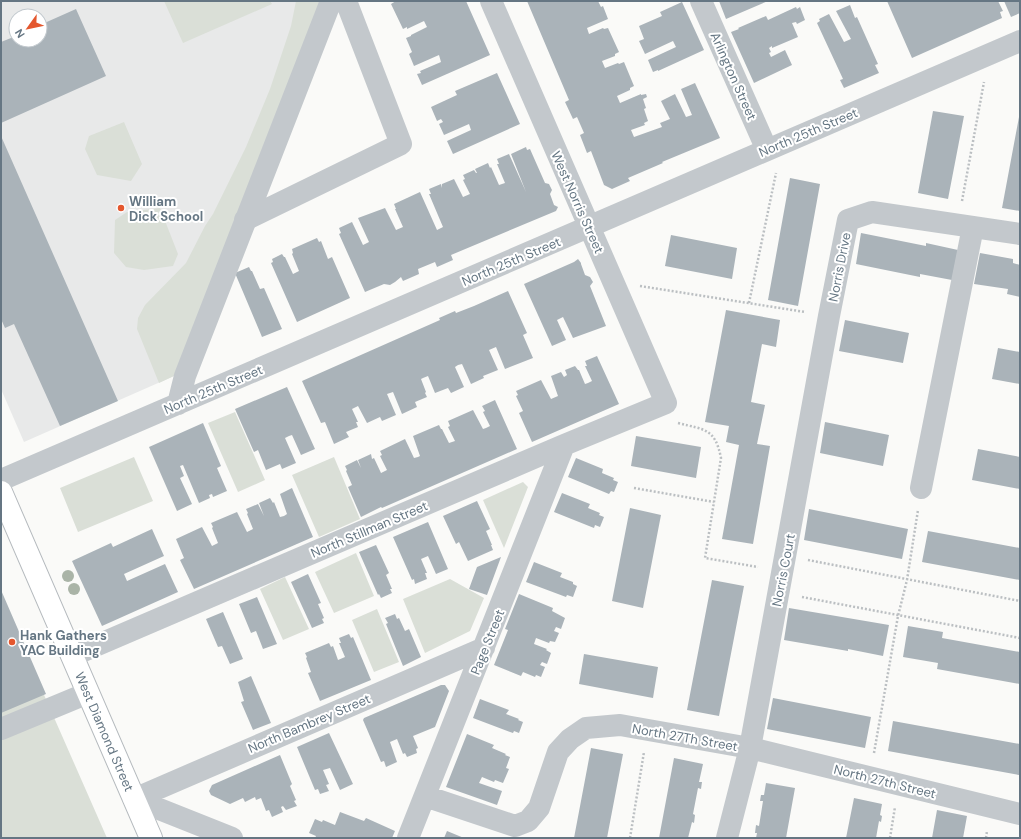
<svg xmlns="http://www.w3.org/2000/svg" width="1021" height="839" font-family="'DM Sans',sans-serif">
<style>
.built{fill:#e8e9e9;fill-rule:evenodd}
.green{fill:#dadfd7}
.building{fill:#aab3b9}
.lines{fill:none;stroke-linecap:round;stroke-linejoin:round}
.major-casing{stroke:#b5babe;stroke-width:24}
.path{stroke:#bbbfc2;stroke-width:2.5;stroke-dasharray:2 2;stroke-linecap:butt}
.minor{stroke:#c3c8cc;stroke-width:22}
.major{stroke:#fff;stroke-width:22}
.tree{fill:#aab4a7}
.poi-dot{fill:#e4572e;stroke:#fff;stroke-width:1.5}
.labels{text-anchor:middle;stroke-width:4;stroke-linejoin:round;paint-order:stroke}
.street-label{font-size:13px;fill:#657683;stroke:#fff}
.poi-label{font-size:13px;font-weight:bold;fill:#657683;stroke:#fff;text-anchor:start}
</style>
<rect width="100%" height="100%" fill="#fafaf8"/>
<path class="built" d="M1,1H321L174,376L24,442L1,389ZM16,16H40V40H16Z"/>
<path class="green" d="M164,1H270L272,4L183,43Z
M296,1H321L174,376L159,383L137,329L138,318L145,305L186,263L205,226L213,214L246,147L270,89L291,26Z
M124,122L142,164L131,181L97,175L85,149L89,136Z
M160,208L178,254L173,266L144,270L126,267L114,253L115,220L127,212Z
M235,412L265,480L238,492L208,423Z
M134,457L153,501L78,532L60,488Z
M334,457L360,519L319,537L292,475Z
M523,482L528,487L504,548L483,500Z
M356,553L374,596L334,613L315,572Z
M285,577L309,629L283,640L260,589Z
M450,579L484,598L470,631L425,653L403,599Z
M1,597L107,838H1Z
M377,609L399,662L374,672L352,620Z"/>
<path class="building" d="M396,1H466L490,55L422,85L417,74L421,73L420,71L441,62L439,55L414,66L409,54L412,52L406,38L411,36V35L427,27L424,21L407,29V27L403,29L391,4Z
M527,1H598L601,7L603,6L608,19L587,28L589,34L603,28L604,29L608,28L619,52L615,54V56L602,61L605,68L618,63L619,64L624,62L634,86L630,88V90L617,96L620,103L641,94V95L646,94L647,97L643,99L646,108L644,109L648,121L644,123L645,125L631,130L634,137L662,127L660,123L670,119L661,101L675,94L686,117L692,115L681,89L695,83L720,138L662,162L663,163L628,178L630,181L612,189L604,185L591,151L587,153L580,135L584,133L577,117L573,119L565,102L569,100Z
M719,1H768L726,19Z
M887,1H998L1003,11L1000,12L1002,18L912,58Z
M1004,1H1020V13L1011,17Z
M682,2L704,50L658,71V70L653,72L648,60L676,47L673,41L645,54L639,41L644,39L639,26L662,16L660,12Z
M850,5L855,18L857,17L878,64L875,65L879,73L844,88L840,80L843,79L817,23L820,21L819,19L829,14L844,42L851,39L836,11Z
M796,7L797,9L800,7L805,20L797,24L796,22L792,23L798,37L772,48V46L769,48L771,52L769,53L771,57L785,50L792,65L754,83L731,32L739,29L738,28L766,16L768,20Z
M76,9L106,76L1,123V42L16,36V40H40V25Z
M497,73L520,124L453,154L447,141L471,130L469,124L444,135L439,124L443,122L441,119L437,121L431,107L457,95L455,91Z
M933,111L964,116L948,199L918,193Z
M1019,117L1020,118V211L1002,208Z
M1,136L118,401L60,426L14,324L5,328L1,319Z
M526,147L527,150L530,149L545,183L549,184L552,190L550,194L554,205L558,207L556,211L451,255L453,260L437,267L435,262L418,269L419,274L403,281L401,277L395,282L390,285L384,284L365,292L339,234L341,233L339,228L352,222L363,245L369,242L358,218L385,208L396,230L403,227L395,209H396L394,204L420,192L437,230L443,227L429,194H431L429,189L441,184L442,188V184L454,179L463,197L470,194L463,180L465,179L463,175L474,170L476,173H477L475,169L488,163L490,168L491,167L499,185L505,183L497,164H499L497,159L509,154L526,192L511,154Z
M790,178L820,184L798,306L768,300Z
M861,233L926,246V243L958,250L952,280L920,274V277L856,264Z
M671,235L737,248L732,279L665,266Z
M317,238L319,242L321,241L328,259L332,257L350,298L297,322L271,263L273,262L272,259L282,254L284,257H285L293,274L299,271L292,254L293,253L292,249Z
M980,253L1013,259V263L1020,265V297L1007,294L1008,289L974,284Z
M578,259L581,263V264L585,275L590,277L593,282L590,286L606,326L573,338L563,317L557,320L566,340L552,346L524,284L574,262Z
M249,267L251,271H252L260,289L264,288L282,329L262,337L235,273Z
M508,291L527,333L523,335L533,358L505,369L496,347L489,350L498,370L483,376L484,378L471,384L462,364L458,365L455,367L464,387L451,393L448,388L435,393L428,376L423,378L421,379L426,392L425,393L427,397L415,402L417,407L402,414L393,392L387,394L396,415L382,421L380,417L367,423L358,406L352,409L358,422H356L358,427L346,432L349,437L334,444L325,422L321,423L302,381L440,320L439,318L455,311L456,313L474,306Z
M726,310L780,320L776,347L762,344L751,402L765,405L757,444L770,446L753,544L722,539L739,445L726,442L729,426L705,422Z
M845,320L909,333L903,363L839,351Z
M998,348L1020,352V384L992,379Z
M597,356L619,404L532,442L519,413L523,411L516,396L518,395L516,391L541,380L551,399L558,396L551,376L561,372L564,377L567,375L565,370L575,366L578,370H579L585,384L588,383L592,381L585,366H587L585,361Z
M287,387L315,449L301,455L292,435L289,436L285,438L296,463L282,469L280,464L266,470L258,450L254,452L235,409Z
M495,400L517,449L382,508L381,507L361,517L348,487L352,485L346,471L347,470L345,466L357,460L361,468L358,460L371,454L372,459L374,458L381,473L387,470L380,456L382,455L380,451L405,439L414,458L418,457L420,456L413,436L439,425L441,429H442L449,443L455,441L448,427L450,426L448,421L473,410L483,429L486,428L490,426L483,412L485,411L482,406Z
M825,422L889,435L883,466L820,453Z
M203,423L221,466L217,468L227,491L213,497L212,494L209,495L210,498L199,503L183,465L180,466L184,476L180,478L192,504L177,511L149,447Z
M636,436L701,447L696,478L631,466Z
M978,449L1020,457V489L972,480Z
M576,458L603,469L602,473L614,478L613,480L618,482L614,492L611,491L609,494L568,477Z
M292,488L313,537L194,589L180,560L184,558L176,539L202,527L212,546L218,543L212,528L213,527L211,523L237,512L247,532L253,529L247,514L248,513L246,509L258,504L264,516L259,503L270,498L273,503L274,502L280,517L284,516L287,514L280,494Z
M562,493L590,504L588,508L600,513L599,515L604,517L600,527L595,525L594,528L554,512Z
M477,501L490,529L486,531L492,545H491L493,550L468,561L459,542L456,544L443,516Z
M630,508L661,515L643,608L612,601Z
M809,509L908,529L902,559L804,540Z
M428,522L448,569L436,574L428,556L421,559L427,573H425L427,579L415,584L414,579L412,580L393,537Z
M152,529L164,556L124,574L127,581L165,564L178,592L102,626L72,561L111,543L113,547Z
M928,531L1020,548V580L922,562Z
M376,545L389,573L386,575L392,589H390L392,593L381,598L379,594L378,595L359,552Z
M501,557L487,595L469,589L477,567Z
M534,562L562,573L560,577L573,582V584L577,586L573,597L567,595L566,597L526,582Z
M308,574L321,603L318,604L324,618L322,619L324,623L312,628L291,582Z
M712,580L744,586L719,716L687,710Z
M1,590L46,694L1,713Z
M519,594L553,608L552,611L565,618L561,629L556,627L554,631L559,633L555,642L550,641L549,643L536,638L534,644L547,649L546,650L551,653L547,664L542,662L540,665L545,667L541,677L536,675L535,677L523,672L521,676L494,665L508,630L505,629Z
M257,597L277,644L263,649L256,631L251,633L239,604Z
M789,608L889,625L883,656L848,649V651L784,640Z
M223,612L243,659L230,664L222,646L218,647L206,619Z
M395,614L397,619L399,618L405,631L409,629L421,657L403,666L386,624L388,623L385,618Z
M908,626L943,632L942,638L1020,652V684L937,669L938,663L903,657Z
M349,634L351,638L353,637L371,680L320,701L308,673L311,672L306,658L307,657L305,653L317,648L325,667L317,648L329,643L331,647L333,646L338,660L345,657L339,643H341L339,638Z
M584,654L658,667L653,698L579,684Z
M251,676L271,723L253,730L241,702L244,701L238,682Z
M441,685H445L449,691L435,727L413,736L418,748L416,749L417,753L407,757L405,753L403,754L397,739L390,742L397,762L386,767L384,761L381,762L363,720L364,718Z
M773,698L871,717L865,748L767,729Z
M480,699L509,710L506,714L519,719L518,720L523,722L519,733L514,731L513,733L473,718Z
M893,721L1020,744L1019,775L888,751Z
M329,733L353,784L340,790L330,768L323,770L329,784L326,785L329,791L320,794L318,789L315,790L297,747Z
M467,734L494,745L492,748L506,754L505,755L510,757L506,768L509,769L503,783L495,780L494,782L482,777L479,783L502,791L497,805L446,787Z
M591,748L623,754L607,838H574Z
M280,755L292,784L290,786L296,800L294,801L297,806L286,810L283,806L281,807L283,812L272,817L269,810L266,811L261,798L256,800L255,797L245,802L243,798L230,804L211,795L209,791L212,785Z
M674,758L703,764L699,782H702L701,789L698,788L693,814L695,815L694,823L692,822L688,838H659Z
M766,783L795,788L786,838H756L757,833H755L756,825L759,826L763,801H760L761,795H764Z
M854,798L882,804L880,815L882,816L881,822L879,821L876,838H846Z
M937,810L967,816L963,838H932Z
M340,812L364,821L366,818L395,831L392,838H315L316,836L309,833L315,819L322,822L323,820L335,825Z
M447,831L464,838H444Z"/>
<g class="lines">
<g class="major-casing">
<g id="major">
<path id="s1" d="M1,492L151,838"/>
</g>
</g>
<path class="path" d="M962,201L984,82
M640,286L805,312
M749,303L776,173
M678,423C705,430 715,428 721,458L705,558L758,567
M634,488L714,502
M808,560L1020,601
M802,597L1020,638
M874,753L898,616L907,580L918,510
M630,838L644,752
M890,838L895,807
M986,838L987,831"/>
<path class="minor" d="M701,1L767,150
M245,220L401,144L346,1
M178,404L185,376L331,1
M1,480L1020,41
M921,488L973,227
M72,656L564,445L666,403L491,1
M1,729L88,693
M425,796L515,826L528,821L539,808L558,752L570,739L586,728L620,725L750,748L1020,814
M134,799L484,648
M134,799L232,838
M408,838L564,445
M727,838L750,748L829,316L848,220L872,212L1020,234"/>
<use href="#major" class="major"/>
</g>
<g class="tree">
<circle cx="68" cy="576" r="6"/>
<circle cx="74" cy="589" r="6"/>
</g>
<g class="poi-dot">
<circle cx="121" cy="208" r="4"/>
<circle cx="12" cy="642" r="4"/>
</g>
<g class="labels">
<g class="street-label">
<text transform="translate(734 76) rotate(66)" y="5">Arlington Street</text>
<text transform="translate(808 132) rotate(-23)" y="5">North 25th Street</text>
<text transform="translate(578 202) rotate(66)" y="5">West Norris Street</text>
<text transform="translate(511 261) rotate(-23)" y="5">North 25th Street</text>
<text transform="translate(839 267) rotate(-79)" y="5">Norris Drive</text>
<text transform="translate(213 389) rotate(-23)" y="5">North 25th Street</text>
<text transform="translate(369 529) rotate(-23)" y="5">North Stillman Street</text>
<text transform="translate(783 570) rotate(-79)" y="5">Norris Court</text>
<text transform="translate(487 642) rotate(-68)" y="5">Page Street</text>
<text transform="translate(309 723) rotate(-23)" y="5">North Bambrey Street</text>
<text dy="5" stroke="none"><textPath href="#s1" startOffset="261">West Diamond Street</textPath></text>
<text transform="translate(685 737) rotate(10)" y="5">North 27Th Street</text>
<text transform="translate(885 781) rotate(14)" y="5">North 27th Street</text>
</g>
<g class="poi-label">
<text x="129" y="206">William<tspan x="129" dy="15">Dick School</tspan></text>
<text x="20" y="640">Hank Gathers<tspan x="20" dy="15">YAC Building</tspan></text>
</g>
</g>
<rect width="1021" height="839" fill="none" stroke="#657683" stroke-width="4"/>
<g transform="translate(28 28) rotate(237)"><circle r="19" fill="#ffffff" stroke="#c1c8cd"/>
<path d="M0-3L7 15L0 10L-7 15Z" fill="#e4572e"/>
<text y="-6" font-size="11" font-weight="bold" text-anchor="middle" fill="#657683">N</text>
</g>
</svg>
